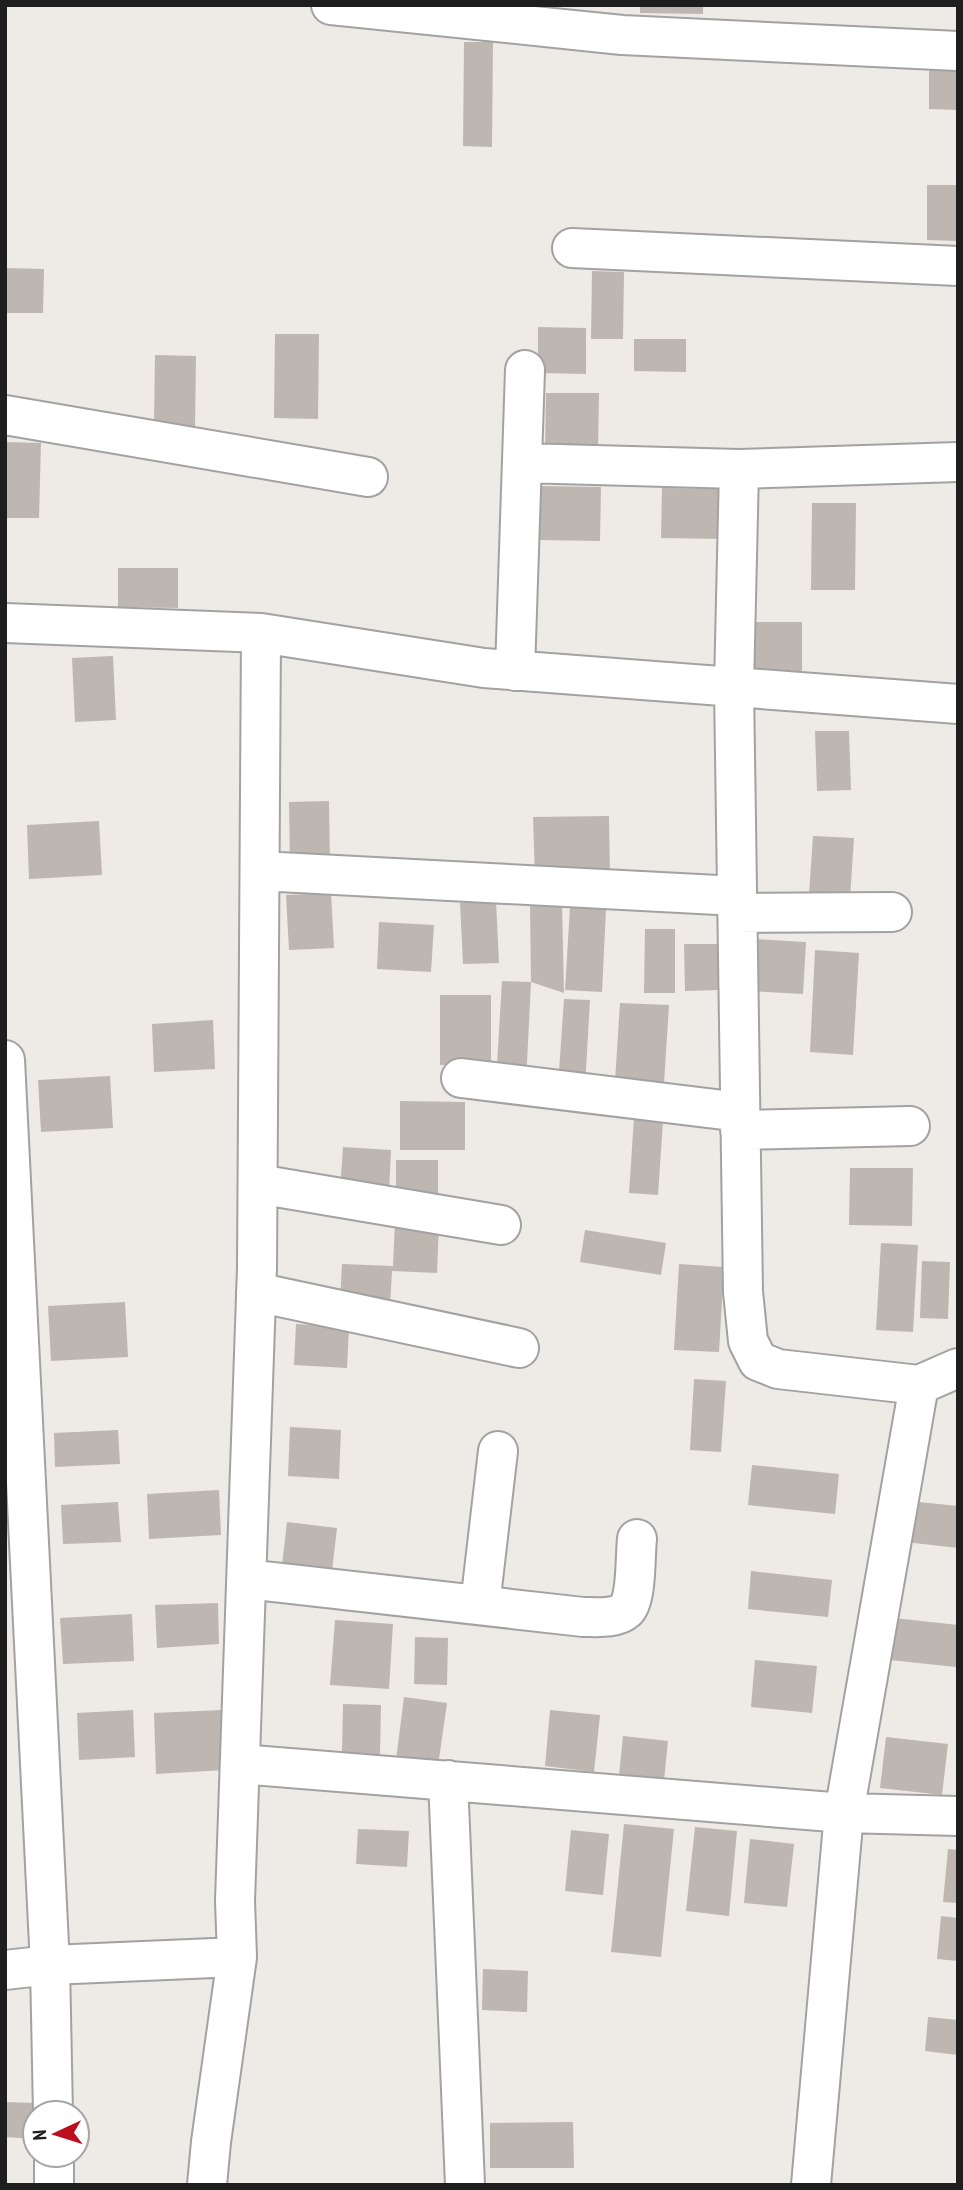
<svg xmlns="http://www.w3.org/2000/svg" width="963" height="2190" font-family="'PT Sans Narrow',sans-serif">
<style>
.building{fill:#beb6b1}
.lines{fill:none;stroke-linecap:round;stroke-linejoin:round}
.minor-casing{stroke:#a2a2a2;stroke-width:42}
.minor{stroke:#fff;stroke-width:38}
</style>
<rect width="100%" height="100%" fill="#eeeae5"/>
<path class="building" d="M640,5H703V14L640,13Z
M464,42H493L492,147L463,146Z
M929,69H958V110L929,109Z
M927,185H958V241L927,240Z
M5,268L44,269L43,313H5Z
M592,271L624,272L623,339H591Z
M538,327L586,328V374L538,373Z
M275,334H319L318,419L274,418Z
M634,339H686V372L634,371Z
M155,355L196,356L195,426L154,425Z
M546,393H599L598,451L545,450Z
M5,442L41,443L39,518H5Z
M539,486L601,487L600,541L539,540Z
M662,488L725,489L724,539L661,538Z
M812,503H856L855,590H811Z
M118,568H178V608L118,607Z
M753,622H802V687L752,686Z
M113,656L116,720L75,722L72,658Z
M815,731H849L851,790L817,791Z
M329,801L330,863L290,864L289,802Z
M609,816L610,877L535,878L533,817Z
M99,821L102,875L29,879L27,825Z
M813,836L854,838L850,898L809,895Z
M331,893L334,948L289,950L286,895Z
M496,901L499,963L463,964L460,903Z
M562,903L564,993L531,982L530,904Z
M570,907L606,909L602,992L565,990Z
M379,922L434,925L431,972L377,969Z
M645,929H675V993H644Z
M753,939L806,942L803,994L749,991Z
M684,944H719L720,990L685,991Z
M815,950L859,953L853,1055L810,1052Z
M502,981L531,982L526,1083L496,1081Z
M440,995H491V1065H440Z
M564,999L590,1000L585,1087L558,1086Z
M620,1003L669,1005L664,1084L615,1081Z
M213,1020L215,1069L154,1072L152,1024Z
M110,1076L113,1128L41,1132L38,1080Z
M400,1101L465,1102V1150H400Z
M634,1118L663,1121L658,1195L629,1193Z
M343,1147L391,1150L389,1193L340,1190Z
M396,1160H438V1203L396,1202Z
M850,1168H913L912,1226L849,1225Z
M395,1222L439,1224L437,1273L392,1271L390,1305L340,1302L342,1264L393,1266Z
M585,1230L666,1243L661,1275L580,1262Z
M881,1243L918,1245L913,1332L876,1330Z
M922,1261L950,1262L948,1319L920,1318Z
M679,1264L724,1267L719,1352L674,1350Z
M125,1302L128,1357L51,1361L48,1306Z
M296,1324L349,1327L347,1368L294,1365Z
M694,1379L726,1381L721,1452L690,1450Z
M290,1427L341,1430L339,1479L288,1476Z
M118,1430L120,1464L55,1467L54,1433Z
M752,1465L839,1474L835,1514L748,1505Z
M219,1490L221,1535L149,1539L147,1494Z
M909,1501L958,1506V1548L905,1542Z
M118,1502L121,1542L63,1544L61,1505Z
M287,1522L337,1528L332,1571L282,1565Z
M751,1571L832,1580L828,1617L748,1609Z
M218,1603L219,1644L157,1648L155,1605Z
M132,1614L134,1661L63,1664L60,1618Z
M894,1618L958,1625L956,1667L890,1660Z
M335,1620L393,1624L389,1689L330,1685Z
M415,1637L448,1638L447,1685L414,1684Z
M755,1660L817,1666L812,1713L751,1707Z
M404,1697L447,1703L438,1766L396,1760Z
M343,1704L381,1705L380,1755L342,1754Z
M133,1710L135,1757L79,1760L77,1713Z
M222,1710L225,1770L156,1774L154,1713Z
M550,1710L600,1715L594,1772L545,1766Z
M623,1736L668,1741L664,1781L619,1776Z
M886,1737L948,1744L942,1795L880,1788Z
M624,1824L674,1829L661,1957L611,1952Z
M695,1827L737,1831L729,1916L686,1911Z
M358,1829L409,1831L407,1867L356,1864Z
M571,1830L609,1834L603,1895L565,1891Z
M750,1839L794,1844L787,1907L744,1903Z
M948,1849L958,1850V1903L943,1902Z
M941,1916L958,1918V1961L937,1959Z
M483,1969L528,1971L527,2012L482,2010Z
M928,2017L958,2020V2055L925,2051Z
M5,2102L35,2103L34,2139L5,2137Z
M573,2122L574,2168H490V2123Z"/>
<g class="lines">
<g class="minor-casing">
<path id="minor" d="M331,5L622,35L958,51
M572,248L958,266
M5,415L368,477
M522,463L739,469L958,462
M739,469L734,687L743,1292L748,1341L758,1361L778,1369L919,1385L958,1368
M5,623L261,633L484,668L958,704
M515,671L525,370
M260,871L737,896
M737,913L892,912
M5,1060L50,1965L53,2113
M461,1078L740,1112
M740,1130L910,1126
M258,1184L501,1225
M256,1292L519,1348
M247,1579L583,1617C597,1617 616,1619 626,1610C637,1600 635,1555 637,1539
M480,1605L498,1451
M240,1764L844,1813L958,1816
M448,1780L465,2185
M5,1970L50,1965L237,1957
M54,2155V2185
M207,2185L211,2142L237,1957L235,1901L257,1268L261,633
M811,2185L844,1813L919,1385"/>
</g>
<use href="#minor" class="minor"/>
</g>
<rect width="963" height="2190" fill="none" stroke="#1e1e1e" stroke-width="14"/>
<g transform="translate(56 2134) rotate(266)"><circle r="33" fill="#ffffff" stroke="#a5a5a5" stroke-width="2"/>
<path d="M0-5L12 26L0 18L-12 26Z" fill="#bd0e1e"/>
<text y="-10" font-size="19" font-weight="bold" text-anchor="middle" fill="#1e1e1e">N</text>
</g>
</svg>
